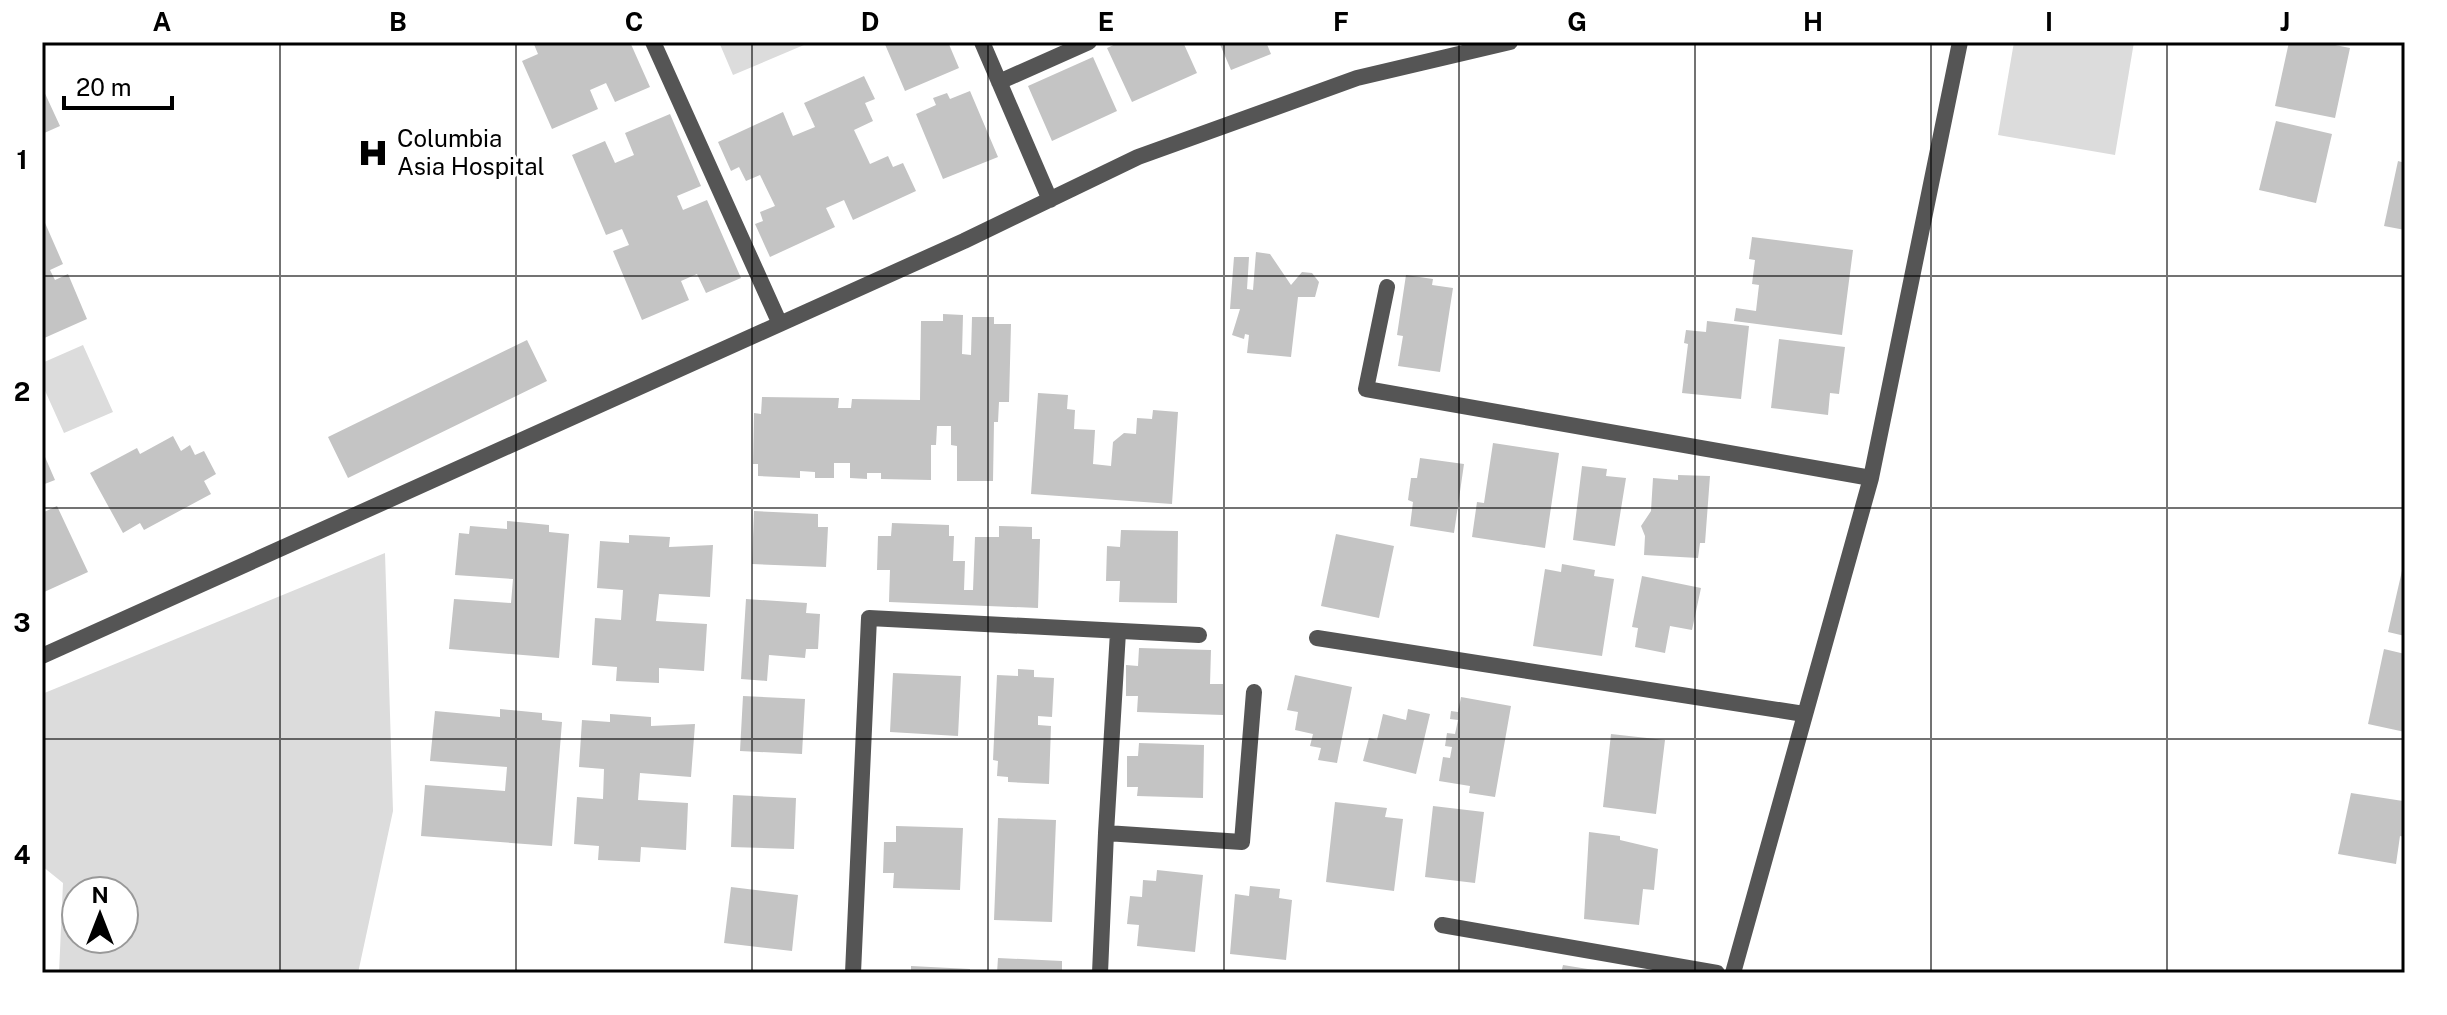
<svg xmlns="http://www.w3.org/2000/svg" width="2447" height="1015" font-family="'Public Sans',sans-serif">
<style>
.green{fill:#dcdcdc;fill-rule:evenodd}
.building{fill:#c4c4c4}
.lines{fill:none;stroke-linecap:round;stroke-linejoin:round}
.street{stroke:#555;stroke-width:16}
.grid{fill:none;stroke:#000;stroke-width:2;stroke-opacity:0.55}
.labels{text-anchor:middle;stroke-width:6;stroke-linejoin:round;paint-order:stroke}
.poi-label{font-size:24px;fill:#000;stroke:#fff;text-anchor:start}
.neatline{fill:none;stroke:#000;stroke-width:3}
.grid-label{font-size:26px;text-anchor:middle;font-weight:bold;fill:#000}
</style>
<rect width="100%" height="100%" fill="#fff"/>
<path class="green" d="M719,42H811L733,75Z
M2014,42H2134L2115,155L1998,135Z
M83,345L113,412L64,433L42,384V363Z
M385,553L393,811L358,973H59L63,883L42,866V694ZM76,891H124V939H76Z"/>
<path class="building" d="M533,42H630L650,87L615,102L606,83L590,90L598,109L552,129L522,61L538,54Z
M884,42H948L959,68L905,91Z
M1120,42H1183L1197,73L1132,102L1107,48Z
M1219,42H1266L1271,54L1231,70Z
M2289,42H2320L2350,48L2335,118L2275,106Z
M1093,57L1117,111L1052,141L1028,86Z
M864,76L875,99L865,103L873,121L854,130L870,164L888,156L893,167L903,163L916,191L853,220L844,200L826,208L835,227L770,257L755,224L763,221L760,212L775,206L760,175L746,181L739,167L731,171L718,142L783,112L793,136L815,127L804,103Z
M42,87L60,126L42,134Z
M970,91L998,157L943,179L916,114L936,105L933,98L947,93L950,99Z
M670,114L701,186L677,196L683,210L707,200L741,278L706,293L697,274L681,281L689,300L642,320L613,251L629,245L622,229L606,235L572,155L605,141L615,163L634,155L625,133Z
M2276,121L2332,134L2316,203L2259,190Z
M2398,161L2405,163V230L2384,226Z
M42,216L63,264L50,270L55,280L68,274L87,319L42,339Z
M1752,237L1853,250L1842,335L1734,321L1736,308L1756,311L1759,285L1752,284L1755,260L1749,259Z
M1256,252L1270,254L1291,285L1302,272L1312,273L1319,282L1315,297H1298L1291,357L1247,353L1249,335L1245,334L1244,339L1232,335L1240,309H1230L1234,257H1249L1247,289L1253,290Z
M1406,275L1433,279L1432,285L1453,288L1440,372L1398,366L1403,336L1397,335Z
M943,314L963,315L962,354L971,355L972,317H994V324H1011L1009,402H999L998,422H994L993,481H957V446L951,445V426H937L936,445H931V480L881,479V473H867V479L850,478V463H834V478H815V472L800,471V478L758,476V464H753L754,413L761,414L762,397L839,398L838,408H851L852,399L920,400L921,321H943Z
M1707,321L1749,326L1741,399L1682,393L1688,344L1684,343L1686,330L1706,332Z
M1779,339L1845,347L1839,394L1830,393L1828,415L1771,408Z
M527,340L547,381L348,478L328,437Z
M1038,393L1068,395L1067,409L1075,410L1074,429L1095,430L1093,464L1111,466L1113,442L1124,433L1136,434L1137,418L1152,419L1153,410L1178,412L1172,504L1031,494Z
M173,436L181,451L190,445L195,455L204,451L216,474L204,481L211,494L144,530L140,523L123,533L90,473L137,448L140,454Z
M1493,443L1559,453L1545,548L1472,537L1477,502L1484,503Z
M42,450L55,480L42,485Z
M1420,458L1464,464L1454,533L1410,526L1413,502L1408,500L1411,478H1417Z
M1582,466L1607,469L1606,476L1626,478L1615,546L1573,540Z
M1678,475L1710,476L1705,543H1700L1698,558L1644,555L1645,536L1641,526L1651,511L1653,478L1678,480Z
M57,506L88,572L42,593V513Z
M754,511L818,514V527H828L826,567L752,564Z
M507,521L549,525V532L569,534L559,658L449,649L454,599L511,603L513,579L455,575L459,533L469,534L470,526L507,529Z
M892,523L949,525V536H954L953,561H965L964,590H973L975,537H999V526L1032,527V539H1040L1038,608L889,602L890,570H877L878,536H891Z
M1121,530L1178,531L1177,603L1119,602L1120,581H1106L1107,546L1120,547Z
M1336,534L1394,546L1379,618L1321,606Z
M629,535L670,537L669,547L713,545L710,597L659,594L656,621L707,624L704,671L659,668V683L616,681L617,667L592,665L595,618L621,620L623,590L597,588L600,541L629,543Z
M2404,562H2405V636L2388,632Z
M1562,564L1595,570L1594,576L1614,579L1602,656L1533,646L1545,569L1561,572Z
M1642,576L1701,588L1692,630L1670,626L1665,653L1635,647L1638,628L1632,627Z
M746,599L807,603L806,613L820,614L818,649H806L805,658L769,655L767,681L741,679Z
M1139,648L1211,650L1210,684H1223V715L1137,712L1138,696H1126V665L1138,666Z
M2384,649L2405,654V732L2368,724Z
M1018,669L1034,670V677L1054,678L1052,717L1038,716V725L1051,726L1049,784L1008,782V777L997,776L998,761L993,760L997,675L1018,676Z
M893,673L961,676L958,736L890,732Z
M1295,675L1352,687L1337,763L1318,760L1321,748L1310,746L1313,734L1295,730L1298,712L1287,710Z
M743,696L805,699L802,754L740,751Z
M1461,697L1511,706L1495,797L1469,793L1470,786L1439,781L1443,757L1450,758L1452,747L1445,746L1447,733L1455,734L1458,720L1450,719L1451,711L1458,712Z
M500,709L542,713V720L562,722L552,846L421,836L425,785L505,791L507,767L430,761L435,711L500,717Z
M1408,709L1430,714L1416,774L1363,761L1369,738L1377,740L1383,714L1406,720Z
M610,714L651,717V726L695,724L691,777L640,773L638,800L688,803L686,850L641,847L640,862L598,860L599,846L574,844L577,797L603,799L604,769L579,767L582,720L610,722Z
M1611,734L1665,740L1656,814L1603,807Z
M1139,743L1204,745L1203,798L1137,796L1138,787H1127V756H1138Z
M2351,793L2403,801L2405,837L2400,836L2396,864L2338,854Z
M733,795L796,798L794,849L731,847Z
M1335,802L1387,808L1385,817L1403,819L1394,891L1326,882Z
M1433,806L1484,812L1475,883L1425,877Z
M998,818L1056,820L1052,922L994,920Z
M896,826L963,828L960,890L893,888L894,873H883L884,842H896Z
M1589,832L1620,836V840L1658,849L1654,890L1643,889L1639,925L1584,919Z
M1157,870L1203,875L1195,952L1137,946L1139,925L1127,924L1130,896L1142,897L1143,880L1156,881Z
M1250,886L1280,889L1279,898L1292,900L1286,960L1230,954L1235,894L1249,896Z
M731,887L798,895L792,951L724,943Z
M998,958L1062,961V973H997Z
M1563,965L1600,971V973H1561Z
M911,966L970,969V973H911Z"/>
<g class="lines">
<path class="street" d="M653,42L780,324
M982,42L1050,200
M999,82L1089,42
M1387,287L1366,389L1871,478
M1118,632L1106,833L1242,842L1254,692
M1317,638L1804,714
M42,656L964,241L1138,157L1357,78L1510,42
M1442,925L1717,973
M853,973L869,618L1199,635
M1100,973L1106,833
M1733,973L1871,478L1960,42"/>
</g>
<path class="grid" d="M280,42V973M516,42V973M752,42V973M988,42V973M1224,42V973M1459,42V973M1695,42V973M1931,42V973M2167,42V973M42,276H2405M42,508H2405M42,739H2405"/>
<defs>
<g id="hospital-bare" transform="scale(2.4)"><path d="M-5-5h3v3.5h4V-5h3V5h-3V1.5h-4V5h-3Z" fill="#000" stroke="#fff" stroke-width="2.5" paint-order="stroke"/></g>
</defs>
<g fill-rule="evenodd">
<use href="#hospital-bare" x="373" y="153"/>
</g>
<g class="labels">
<g class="poi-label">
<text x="397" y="147">Columbia<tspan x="397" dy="28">Asia Hospital</tspan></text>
</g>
</g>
<rect width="2447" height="1015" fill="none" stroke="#ffffff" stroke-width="88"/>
<g transform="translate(100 915)"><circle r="38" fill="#ffffff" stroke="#999999" stroke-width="2"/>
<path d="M0-6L14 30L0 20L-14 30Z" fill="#000000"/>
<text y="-12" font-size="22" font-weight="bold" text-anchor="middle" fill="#000000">N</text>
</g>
<path d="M64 96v12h108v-12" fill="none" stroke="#000000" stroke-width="4"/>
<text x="76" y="96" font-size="24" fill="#000000" stroke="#ffffff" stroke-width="6" paint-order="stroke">20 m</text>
<rect x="44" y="44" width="2359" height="927" class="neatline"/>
<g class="grid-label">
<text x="162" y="31">A</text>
<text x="398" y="31">B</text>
<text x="634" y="31">C</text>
<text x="870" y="31">D</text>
<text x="1106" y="31">E</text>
<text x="1341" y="31">F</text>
<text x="1577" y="31">G</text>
<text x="1813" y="31">H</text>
<text x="2049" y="31">I</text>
<text x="2285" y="31">J</text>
<text x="22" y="169">1</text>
<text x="22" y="401">2</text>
<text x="22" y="632">3</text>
<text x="22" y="864">4</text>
</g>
</svg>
